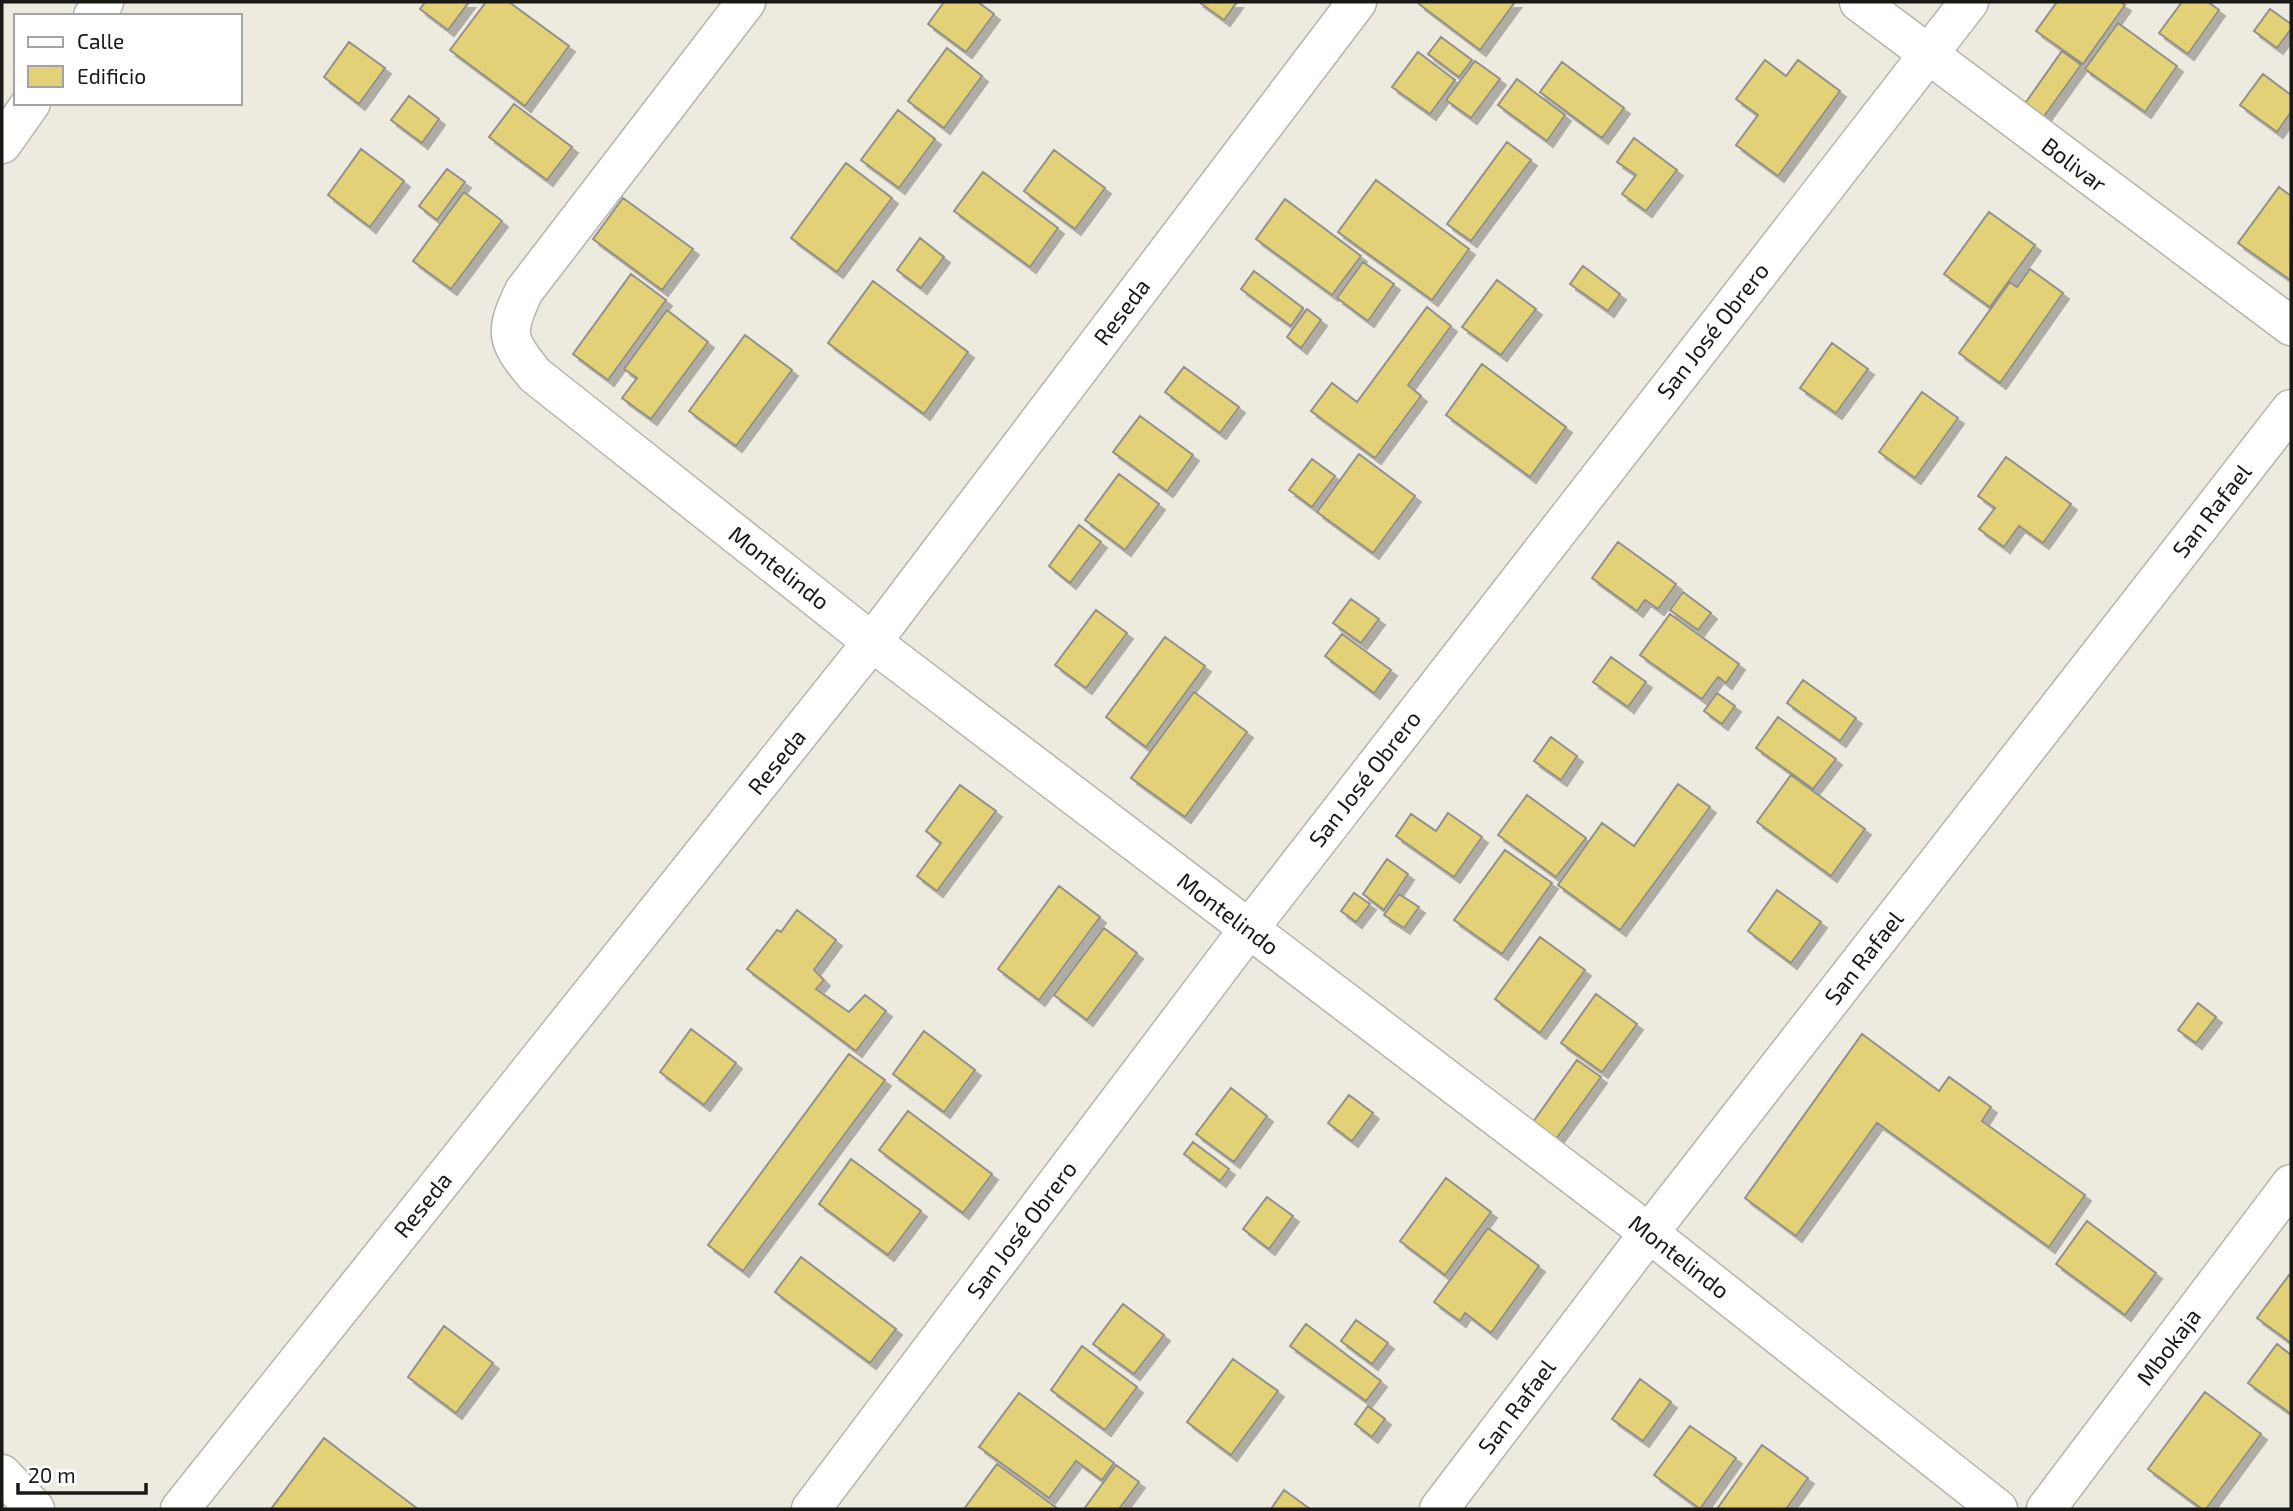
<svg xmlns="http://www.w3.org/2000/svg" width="2293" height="1511" font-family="'Exo 2',sans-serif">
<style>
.building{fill:#e2d176;stroke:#939187;stroke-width:2;filter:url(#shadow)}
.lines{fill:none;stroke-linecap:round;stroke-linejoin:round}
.minor-casing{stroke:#b6b4aa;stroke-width:41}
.minor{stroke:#fff;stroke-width:38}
.labels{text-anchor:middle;stroke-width:5;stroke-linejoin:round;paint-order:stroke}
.street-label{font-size:23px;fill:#191814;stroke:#fff}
</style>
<defs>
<filter id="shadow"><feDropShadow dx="6" dy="6" stdDeviation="0" flood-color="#0004"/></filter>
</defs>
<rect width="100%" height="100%" fill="#edebdf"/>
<path class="building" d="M425,2H469L448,30L420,9Z
M486,2H509L569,46L525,106L450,50Z
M944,2H978L994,14L966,52L928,24Z
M1199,2H1237L1224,20Z
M1420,2H1515L1480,50L1419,4Z
M2057,2H2120L2125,5L2083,64L2036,31Z
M2182,2H2208L2219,10L2188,54L2159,33Z
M2270,9L2291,24V29L2277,48L2254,31Z
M2118,23L2177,66L2145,112L2085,69Z
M1441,37L1472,60L1459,77L1428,54Z
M349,42L385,68L359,104L324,77Z
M947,48L982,76L944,128L908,101Z
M2062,51L2081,65L2042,119L2024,105Z
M1418,52L1455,80L1430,114L1392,87Z
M1765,60L1786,76L1798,60L1840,91L1778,176L1736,145L1758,115L1736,99Z
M1475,61L1500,79L1471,118L1446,100Z
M1562,62L1624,108L1602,138L1540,92Z
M2263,74L2291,95V112L2277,132L2240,105Z
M1517,79L1565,115L1547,141L1498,105Z
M409,96L439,119L422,143L391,120Z
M514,104L572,147L547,180L489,137Z
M898,110L935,139L899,188L861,160Z
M1634,138L1677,170L1646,211L1622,194L1636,175L1617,162Z
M1507,142L1531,160L1471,241L1447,224Z
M361,149L404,181L370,227L328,195Z
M1054,150L1105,188L1075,229L1024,191Z
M846,163L892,198L837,272L791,238Z
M447,169L465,182L437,220L419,206Z
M983,172L1058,228L1030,267L954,211Z
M1376,180L1469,249L1432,300L1338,232Z
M2279,187L2291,196L2290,280L2238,243Z
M464,192L502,221L451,289L413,261Z
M623,198L693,249L662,290L593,239Z
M1285,199L1361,256L1332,295L1256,239Z
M1989,212L2035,245L1990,307L1944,274Z
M920,238L944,257L921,288L897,270Z
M1363,262L1394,284L1368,321L1337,298Z
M1583,266L1620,294L1608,311L1570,284Z
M2030,269L2063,293L2000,383L1959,353L2010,282L2017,287Z
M1254,271L1303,308L1291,326L1241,289Z
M631,274L666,300L608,380L573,354Z
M1497,280L1536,309L1501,355L1462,327Z
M873,281L968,352L924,414L828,343Z
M1427,307L1451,326L1408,385L1421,396L1375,458L1311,411L1332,383L1357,402Z
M1307,309L1321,320L1301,348L1287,337Z
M667,310L708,342L651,419L622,398L637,378L624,369Z
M745,335L792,370L736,446L689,411Z
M1832,343L1868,369L1836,413L1800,388Z
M1482,364L1566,427L1530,477L1446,415Z
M1184,367L1239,407L1220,433L1165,392Z
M1922,392L1958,418L1915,478L1879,452Z
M1140,416L1193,455L1167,491L1113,452Z
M1359,454L1415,496L1373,553L1317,512Z
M2006,457L2071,504L2043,543L2019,526L2004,547L1979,529L1995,508L1978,496Z
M1312,459L1335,476L1312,507L1289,490Z
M1119,474L1159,504L1125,550L1085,520Z
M1079,525L1101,542L1070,583L1049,566Z
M1618,542L1676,584L1658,609L1645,600L1637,611L1592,578Z
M1683,592L1711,613L1698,630L1670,610Z
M1351,599L1379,619L1361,643L1333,623Z
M1096,610L1127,633L1086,688L1055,665Z
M1670,614L1739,664L1726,683L1718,677L1702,699L1640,655Z
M1342,634L1391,670L1374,693L1325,656Z
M1165,637L1205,666L1146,747L1106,717Z
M1611,657L1646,682L1628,707L1593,682Z
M1803,680L1856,718L1840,741L1787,703Z
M1194,692L1247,732L1185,817L1131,778Z
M1717,693L1735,706L1722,724L1704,711Z
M1778,717L1836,759L1813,789L1756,748Z
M1551,737L1577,756L1561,780L1534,761Z
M1791,775L1865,829L1831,876L1757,822Z
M1678,784L1710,807L1620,930L1558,885L1602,823L1634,846Z
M960,785L996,811L937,891L917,876L941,843L926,831Z
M1527,795L1586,838L1556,877L1498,835Z
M1448,813L1482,837L1454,877L1396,836L1411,814L1436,831Z
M1505,850L1552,883L1502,954L1454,920Z
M1387,859L1408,874L1384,910L1363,894Z
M1059,886L1100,917L1039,1000L998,969Z
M1777,890L1821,922L1791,963L1748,931Z
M1354,893L1370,904L1356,922L1341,911Z
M1399,894L1419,907L1404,928L1384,915Z
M797,910L836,940L814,970L824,980L816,989L849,1012L865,995L886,1011L856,1051L747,969L777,930L781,932Z
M1104,928L1137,953L1087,1020L1054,995Z
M1540,937L1585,970L1540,1033L1495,999Z
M1596,994L1637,1024L1602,1072L1561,1043Z
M2198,1003L2216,1017L2196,1043L2178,1030Z
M691,1029L736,1063L704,1105L660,1072Z
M924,1031L975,1070L944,1112L893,1074Z
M1862,1034L1939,1091L1949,1077L1991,1107L1982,1121L2085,1195L2049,1247L1877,1123L1796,1236L1745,1198Z
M849,1054L885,1080L743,1271L708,1245Z
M1577,1060L1601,1077L1551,1146L1528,1129Z
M1231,1088L1267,1116L1234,1162L1196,1134Z
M1349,1095L1373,1113L1352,1141L1328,1123Z
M908,1111L992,1174L963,1213L879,1150Z
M1193,1142L1229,1169L1220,1181L1184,1154Z
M851,1159L921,1211L888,1255L819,1204Z
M1446,1178L1491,1212L1445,1275L1400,1241Z
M1267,1197L1293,1216L1269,1249L1243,1229Z
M2087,1221L2156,1273L2125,1315L2056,1264Z
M1488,1228L1539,1266L1491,1333L1465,1313L1460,1321L1434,1302Z
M801,1257L896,1329L870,1363L775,1292Z
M2289,1275L2291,1277V1343L2257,1318Z
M1123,1304L1164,1335L1134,1374L1093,1344Z
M1356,1320L1388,1343L1372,1364L1341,1341Z
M1306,1324L1381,1381L1366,1401L1290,1346Z
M444,1326L493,1363L456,1413L408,1377Z
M2277,1344L2291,1355V1414L2248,1383Z
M1082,1346L1137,1387L1105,1430L1051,1390Z
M1233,1359L1278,1391L1231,1455L1187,1422Z
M1640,1379L1671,1402L1643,1441L1612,1419Z
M2205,1392L2261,1434L2206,1509H2202L2148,1469Z
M1019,1393L1114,1463L1102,1480L1076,1461L1049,1498L979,1447Z
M1368,1406L1385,1419L1372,1437L1355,1424Z
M1690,1426L1736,1458L1700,1509L1654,1475Z
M324,1438L342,1452L418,1509H271Z
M1762,1445L1808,1478L1786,1509H1717Z
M997,1464L1058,1509H964Z
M1116,1465L1139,1482L1119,1509H1084Z
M1284,1490L1310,1509H1271Z"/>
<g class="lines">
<g class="minor-casing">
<path id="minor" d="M746,2L524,291C504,333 506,340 535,375L872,642L1649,1233L1998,1509
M1859,2L2291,326
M93,16L104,2
M2,144L31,103
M2,1474L35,1509
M180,1509L872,642L1357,2
M811,1509L1248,930L1969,2
M1439,1509L1649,1233L2291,409
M2046,1509L2291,1184"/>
</g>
<use href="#minor" class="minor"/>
</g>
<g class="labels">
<g class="street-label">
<text transform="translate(2074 165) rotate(37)" y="8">Bolivar</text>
<text transform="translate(1122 312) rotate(-53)" y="8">Reseda</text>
<text transform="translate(1713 331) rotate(-52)" y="8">San José Obrero</text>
<text transform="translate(2212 511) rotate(-52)" y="8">San Rafael</text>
<text transform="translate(779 568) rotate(38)" y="8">Montelindo</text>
<text transform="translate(777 762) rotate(-51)" y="8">Reseda</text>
<text transform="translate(1365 779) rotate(-52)" y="8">San José Obrero</text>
<text transform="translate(1228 914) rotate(37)" y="8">Montelindo</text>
<text transform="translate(1864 958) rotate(-52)" y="8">San Rafael</text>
<text transform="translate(423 1205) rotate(-51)" y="8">Reseda</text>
<text transform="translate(1022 1230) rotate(-53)" y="8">San José Obrero</text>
<text transform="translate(1679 1257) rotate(38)" y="8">Montelindo</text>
<text transform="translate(2169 1347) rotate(-53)" y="8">Mbokaja</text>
<text transform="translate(1517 1407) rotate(-53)" y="8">San Rafael</text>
</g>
</g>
<rect width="2293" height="1511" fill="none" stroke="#191814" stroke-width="7"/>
<rect x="14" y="14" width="228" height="91" fill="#ffffff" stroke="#a3a3a1" stroke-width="2"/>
<rect x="28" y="37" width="35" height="10" fill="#ffffff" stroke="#a3a3a1" stroke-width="2"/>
<text x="77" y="49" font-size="21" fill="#191814">Calle</text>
<rect x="28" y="66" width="35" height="21" fill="#e2d176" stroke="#a3a3a1" stroke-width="2"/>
<text x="77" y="84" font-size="21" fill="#191814">Edificio</text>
<path d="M18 1483v10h128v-10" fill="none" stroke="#191814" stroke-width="3.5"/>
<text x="28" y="1483" font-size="21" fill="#191814" stroke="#ffffff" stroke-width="5" paint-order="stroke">20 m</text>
</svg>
